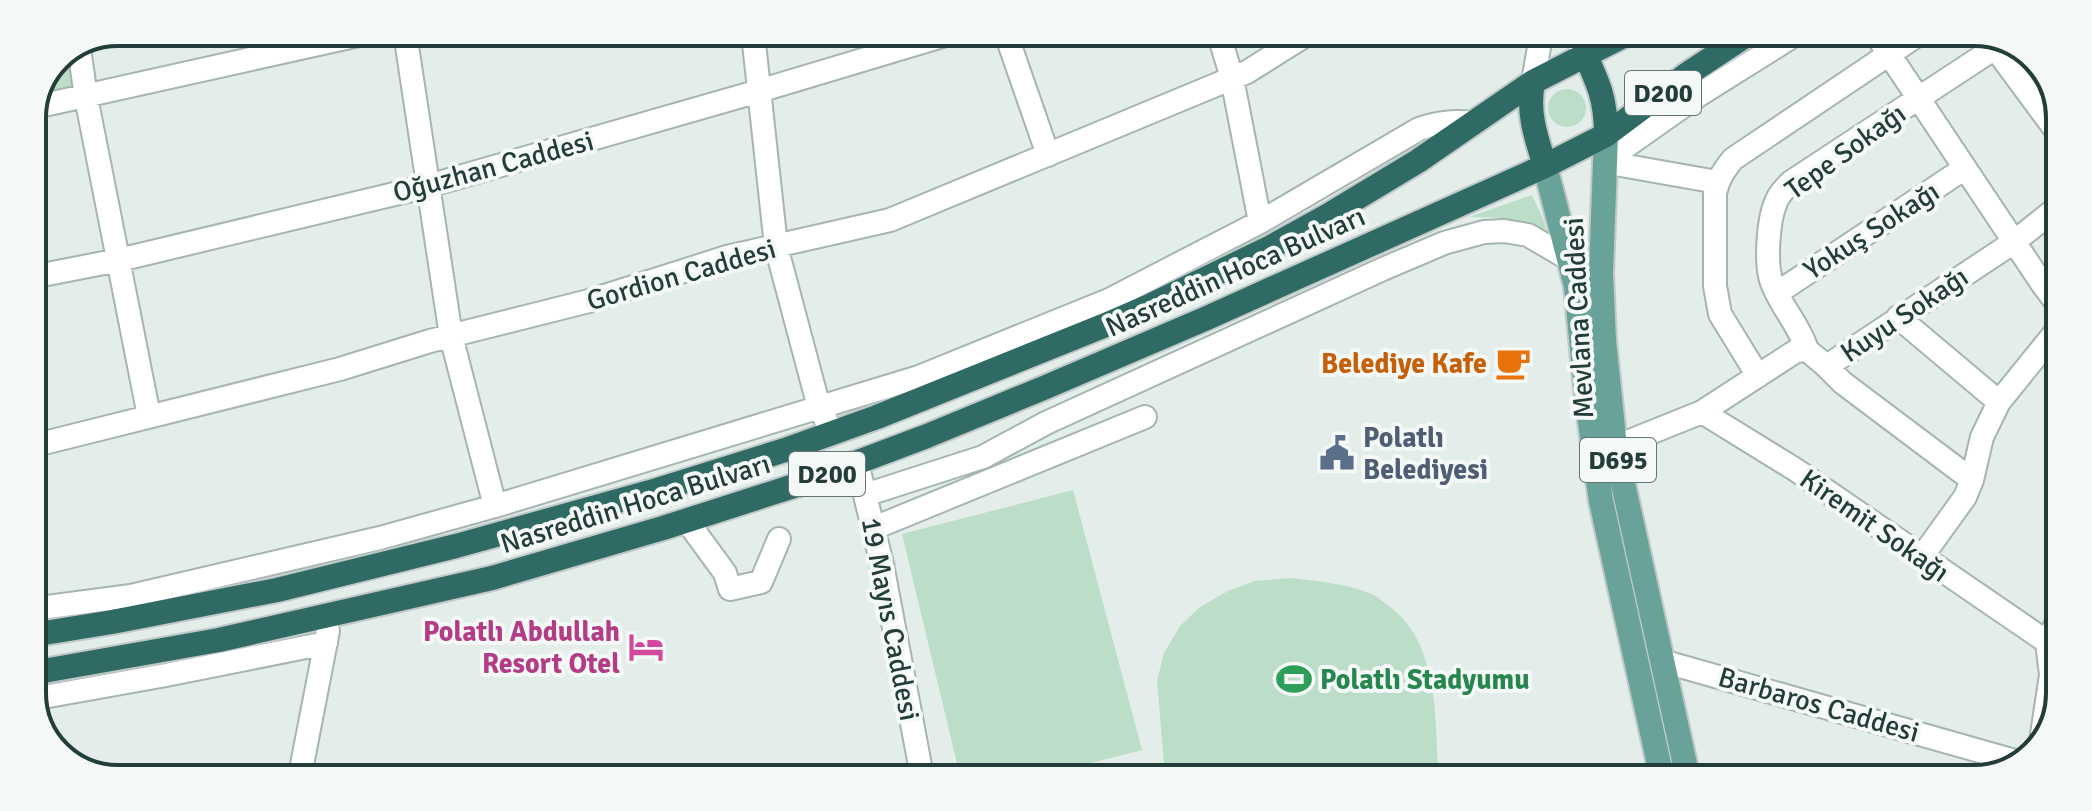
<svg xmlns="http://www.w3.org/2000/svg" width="2092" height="811" font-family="Signika,sans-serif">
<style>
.green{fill:#bcdec9}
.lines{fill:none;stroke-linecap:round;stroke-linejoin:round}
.minor-casing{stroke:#a6b5b2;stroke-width:26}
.major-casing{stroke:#c1c9c8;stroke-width:28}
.highway-casing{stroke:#c1c9c8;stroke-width:28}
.minor{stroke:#fff;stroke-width:22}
.major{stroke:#68a299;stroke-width:24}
.highway{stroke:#2f6b64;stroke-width:24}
.labels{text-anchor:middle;stroke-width:8;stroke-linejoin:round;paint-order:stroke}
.shield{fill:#f4f9f7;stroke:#627673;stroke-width:2}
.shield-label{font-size:26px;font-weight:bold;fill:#233e3a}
.street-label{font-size:28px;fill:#233e3a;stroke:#f4f9f7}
.food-label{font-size:28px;font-weight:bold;fill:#c56008;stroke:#f4f9f7;text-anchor:end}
.service-label{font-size:28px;font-weight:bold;fill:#4e5e75;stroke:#f4f9f7;text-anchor:start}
.hotel-label{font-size:28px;font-weight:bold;fill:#b23c85;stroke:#f4f9f7;text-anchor:end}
.leisure-label{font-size:28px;font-weight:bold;fill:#27864d;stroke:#f4f9f7;text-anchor:start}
.rim{fill:none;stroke:#233e3a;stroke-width:4}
</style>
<rect width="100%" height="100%" fill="#e3edea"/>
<path class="green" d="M71,51L79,91L38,99L57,57Z
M1548 108a19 19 0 1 1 38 0a19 19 0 1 1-38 0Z
M1532,195L1544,221L1547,233L1502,218L1469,217Z
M1073,490L1142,750L1036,777L960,776L902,534Z
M1290,578C1316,581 1344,583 1369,593C1376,595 1383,602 1389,606C1441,645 1434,720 1439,778L1165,777L1157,681L1164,653L1180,626L1200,607L1228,591L1255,581Z"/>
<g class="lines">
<g class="minor-casing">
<path id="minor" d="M405,33L451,336L495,506
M753,34L776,246L816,396L831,433
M1006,34L1048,155
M1219,35L1232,78L1260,222
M1576,36L1585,54
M1877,36L2043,285L2058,305
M79,48L86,97L149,416
M1995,48L2060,136
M1533,82L1541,36
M35,107L368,33
M1604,162L1699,95L1793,36
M1604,162L1717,182
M32,277L119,260L428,186L759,91L949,34
M1777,293L1965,168
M1898,317L1999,402
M1807,350C1800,326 1781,307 1772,283C1765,265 1768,220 1776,202C1779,194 1785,188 1791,182L2007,40
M1825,365L1843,383L1972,480
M1758,376L1720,314L1715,286V193C1718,179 1724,170 1733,159L1916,36
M1702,412L1796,470L2047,642
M32,446L340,369L430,341L589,301L727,257L890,220L1247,72L1306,35
M1615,447L1702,412L1796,351L1807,350L1825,365L1833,362L2014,242L2059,206
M857,463L882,564L922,776
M865,495L983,457L1046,423L1383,269L1444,243L1484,232L1504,231L1528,235L1569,259
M687,521L725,573L730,589L761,582L779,539
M874,528L1145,417
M1921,558L1965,497L1972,480L1982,437L1999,402L2058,329
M32,609L131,596L380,538L495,506L919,377L1109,300L1260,222L1419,129C1438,122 1454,121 1475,123
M1662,661L2022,763
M32,699L166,675L326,643
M2041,741L2051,675L2047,642L2056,624
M300,775L328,631"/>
</g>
<g class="major-casing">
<path id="major" d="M1606,135L1601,273L1604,341L1615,447L1688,778
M1545,166L1576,286L1587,400L1601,501L1662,778"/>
</g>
<g class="highway-casing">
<path id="highway" d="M1585,54C1599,85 1606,100 1606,135
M1533,82C1527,113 1536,137 1545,166
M32,635L112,622L277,590L456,546L657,490L785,450L877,417L1103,326L1147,307L1271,247L1327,216L1418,161L1533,82L1623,36
M32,673L219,640L492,578L663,528L797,485L927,436L1046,387L1207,318L1545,166L1606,135L1686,75L1745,36"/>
</g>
<use href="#minor" class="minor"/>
<use href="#major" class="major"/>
<use href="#highway" class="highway"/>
</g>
<defs>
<g id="cafe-bare" transform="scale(2.76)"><path d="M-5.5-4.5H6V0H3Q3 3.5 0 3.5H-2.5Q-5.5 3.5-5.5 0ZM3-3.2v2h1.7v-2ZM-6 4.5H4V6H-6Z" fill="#e8710a" stroke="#f4f9f7" stroke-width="2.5" paint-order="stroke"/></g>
<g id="civic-bare" transform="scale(2.76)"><path d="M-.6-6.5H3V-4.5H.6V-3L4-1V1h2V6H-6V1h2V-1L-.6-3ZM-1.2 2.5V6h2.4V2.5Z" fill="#5c6f8a" stroke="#f4f9f7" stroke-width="2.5" paint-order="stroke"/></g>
<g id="hotel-bare" transform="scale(2.76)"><path d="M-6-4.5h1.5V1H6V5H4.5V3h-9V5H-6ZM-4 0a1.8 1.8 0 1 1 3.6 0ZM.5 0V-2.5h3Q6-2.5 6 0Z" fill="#d1479c" stroke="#f4f9f7" stroke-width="2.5" paint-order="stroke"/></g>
<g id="stadium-bare" transform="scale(2.76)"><path d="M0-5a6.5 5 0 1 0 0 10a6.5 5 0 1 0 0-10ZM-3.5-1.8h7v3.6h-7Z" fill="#2e9e5b" stroke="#f4f9f7" stroke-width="2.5" paint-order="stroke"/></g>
</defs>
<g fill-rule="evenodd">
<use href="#cafe-bare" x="1513" y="363"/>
<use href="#civic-bare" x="1337" y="453"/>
<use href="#hotel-bare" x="646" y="647"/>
<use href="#stadium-bare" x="1294" y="679"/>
</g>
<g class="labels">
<g class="shield">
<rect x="1625" y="71" width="76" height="44" rx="6"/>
<rect x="1580" y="438" width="76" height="44" rx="6"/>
<rect x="789" y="452" width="76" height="44" rx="6"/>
</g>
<g class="shield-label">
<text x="1663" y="102">D200</text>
<text x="1618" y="469">D695</text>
<text x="827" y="483">D200</text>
</g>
<g class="street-label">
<text transform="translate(1845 151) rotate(-36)" y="10">Tepe Sokağı</text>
<text transform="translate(493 166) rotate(-15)" y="10">Oğuzhan Caddesi</text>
<text transform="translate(1871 230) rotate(-33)" y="10">Yokuş Sokağı</text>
<text transform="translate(1235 271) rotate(-24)" y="10">Nasreddin Hoca Bulvarı</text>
<text transform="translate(681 274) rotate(-16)" y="10">Gordion Caddesi</text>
<text transform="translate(1904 314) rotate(-34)" y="10">Kuyu Sokağı</text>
<text transform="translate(1578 318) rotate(-93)" y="10">Mevlana Caddesi</text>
<text transform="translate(635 503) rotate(-17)" y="10">Nasreddin Hoca Bulvarı</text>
<text transform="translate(1875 525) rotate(35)" y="10">Kiremit Sokağı</text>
<text transform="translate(891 619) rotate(79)" y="10">19 Mayıs Caddesi</text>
<text transform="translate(1819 704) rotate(16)" y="10">Barbaros Caddesi</text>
</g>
<g class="food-label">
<text x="1487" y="373">Belediye Kafe</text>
</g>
<g class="service-label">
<text x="1363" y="447">Polatlı<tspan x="1363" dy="32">Belediyesi</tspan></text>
</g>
<g class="hotel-label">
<text x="620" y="641">Polatlı Abdullah<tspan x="620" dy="32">Resort Otel</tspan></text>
</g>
<g class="leisure-label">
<text x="1320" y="689">Polatlı Stadyumu</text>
</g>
</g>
<path d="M0 0H2092V811H0ZM118 46H1974A72 72 0 0 1 2046 118V693A72 72 0 0 1 1974 765H118A72 72 0 0 1 46 693V118A72 72 0 0 1 118 46Z" fill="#f4f9f7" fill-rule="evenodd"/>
<path class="rim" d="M118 46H1974A72 72 0 0 1 2046 118V693A72 72 0 0 1 1974 765H118A72 72 0 0 1 46 693V118A72 72 0 0 1 118 46Z"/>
</svg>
